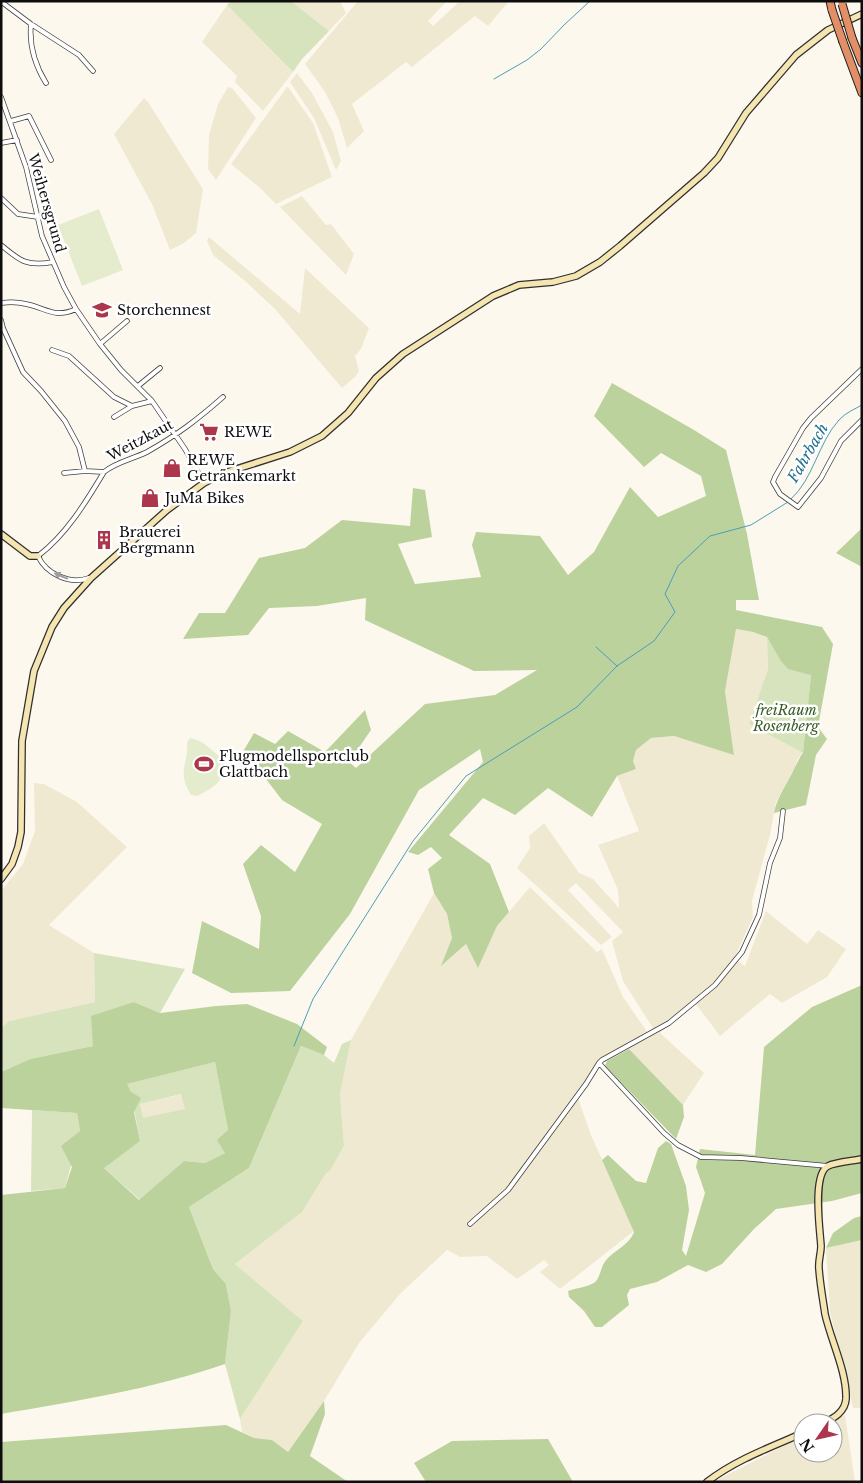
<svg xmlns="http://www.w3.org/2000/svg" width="863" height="1483" font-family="'Libre Baskerville',serif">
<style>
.farmland{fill:#f0e9d1}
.green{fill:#d6e3bc;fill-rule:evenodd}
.forest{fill:#bcd29d;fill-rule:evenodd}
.pitch{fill:#e5eccd}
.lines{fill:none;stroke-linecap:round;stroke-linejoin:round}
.stream{stroke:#499ebc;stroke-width:1}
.street-casing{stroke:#404040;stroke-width:5.5}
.secondary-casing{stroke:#2f2f2f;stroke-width:8}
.highway-casing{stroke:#1e1e1e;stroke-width:9}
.street{stroke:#fff;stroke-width:4}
.secondary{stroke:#f5e5b1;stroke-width:5.5}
.highway{stroke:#e28f67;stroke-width:7}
.highway-bridge-casing{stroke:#1e1e1e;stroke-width:9;stroke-linecap:butt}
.highway-bridge{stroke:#e28f67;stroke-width:7}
.oneway{fill:#9e9e9e}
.labels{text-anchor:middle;stroke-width:5;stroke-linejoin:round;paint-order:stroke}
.street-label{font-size:14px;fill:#0d0d0d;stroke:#fff}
.poi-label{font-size:14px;fill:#0d0d0d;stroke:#fff;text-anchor:start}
.park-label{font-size:14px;font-style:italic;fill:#385c25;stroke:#fff}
.water-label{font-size:15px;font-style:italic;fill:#256f8f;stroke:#fff}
</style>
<rect width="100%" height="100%" fill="#fdf8ee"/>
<path class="farmland" d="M291,1H340L346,13L329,31Z
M358,1H447L428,21L433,26L460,1H509L488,26L475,16L412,67L406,62L352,104L364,131L347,148L338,118L325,92L305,64Z
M227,5L293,72L263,111L235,82L237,76L202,42Z
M297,73L312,93L333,132L341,161L336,170L314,118L290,82Z
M228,87L232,88L256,118L216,180L208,169L209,135L218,104Z
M287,87H288L313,123L332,177L276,204L260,188L231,164Z
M144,98L148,102L203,189L196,233L184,243L170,250L152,204L114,134Z
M302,196L326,225L331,224L354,254L346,275L280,207Z
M209,237L300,314L305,268L369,328L361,349L355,356L359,371L355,377L342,388L275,309L245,281L213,255L207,241Z
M735,629L753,632L767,637L768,669L749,724L803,753L798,758L795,767L776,802L770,835L752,901L753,917L734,959L745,966L766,911L807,944L818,930L846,949L827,977L782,1003L770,994L720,1036L695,1003L660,1033L704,1073L683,1105L625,1045L601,1058L577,1095L591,1135L634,1231L560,1289L540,1272L549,1265L544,1260L517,1279L487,1256L460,1257L447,1250L400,1294L359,1343L324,1401L288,1452L272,1440L254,1438L242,1432L240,1419L303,1321L235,1264L302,1212L326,1173L330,1171L344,1146L340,1094L351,1040L434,893L447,914L452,938L442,965L466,944L478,967L497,926L530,887L597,952L602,949L623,997L648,1033L654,1030L623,981L612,941L623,932L576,883L568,890L612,937L601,945L517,868L530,848L529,836L544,823L579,873L593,879L619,908L618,890L598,845L639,831L617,776L636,769L633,761L636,750L651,738L674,736L734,754L725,691Z
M34,783L44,784L77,802L127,847L49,925L94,953L95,1002L9,1021L1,1028V891L23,864L35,831Z
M182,1094L185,1109L143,1119L140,1104Z
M862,1240V1408H853L830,1312L826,1248Z
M845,1415L855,1482H713L803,1436V1453H833V1423H829Z"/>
<path class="green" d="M231,1H291L329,31L302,59L293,72L227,5Z
M767,637L780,660L811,675L803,753L749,724L768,669Z
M94,953L185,969L160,1013L134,1002L93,1046L30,1059L1,1072V1028L9,1021L95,1002Z
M351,1040L340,1094L344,1146L330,1171L326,1173L302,1212L235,1264L303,1321L240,1419L225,1364L231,1311L226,1284L213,1269L189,1207L249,1168L301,1046L324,1055L334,1063L342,1044Z
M215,1062L228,1130L225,1153L205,1163L184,1161L140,1200L103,1167L140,1141L131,1092L126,1084ZM181,1094L185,1109L143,1118L140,1104Z
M32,1110L77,1113L80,1131L65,1188L31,1191Z"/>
<path class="forest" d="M612,383L694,430L726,450L747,534L759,600H736V610L822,627L833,644L818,727L827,739L816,755L806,805L774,813C777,796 788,783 795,767C798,762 799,758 803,753L811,675L788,669L780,660L767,637L753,632L736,629L725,691L734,755L674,736L651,738L636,750L633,761L636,769L617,776L592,817L548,788L515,815L483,798L449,835L490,864L509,912L497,926L478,968L466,944L441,966L452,938L447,914L434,893L428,869L442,858L431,847L418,855L408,852L483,762L480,749L419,790L350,914L290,991L231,993L192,973L202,921L259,949L261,916L243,864L261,845L295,872L322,824L282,800L244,750L254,733L275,744L288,731L325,752L365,710L371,730L349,762L356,768L425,704L495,695L537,670L474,671L365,620L366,598L317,606L269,608L248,635L183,639L199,613H225L259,558L305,548L342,520L410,526L413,488L425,490L432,537L398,544L415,584L481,577L472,545L476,532L540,536L568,575L594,552L630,487L658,517L706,496L701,476L661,453L644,467L594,416Z
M862,528V567L836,553Z
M862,985V1193L832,1201L776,1209L754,1229L722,1264L706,1272L688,1265L657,1282L630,1289L627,1295L629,1305L602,1327H595L584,1311L569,1297L568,1291C576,1288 587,1287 594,1283C601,1278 600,1266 607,1259C615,1250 630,1244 634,1232L602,1160L608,1155L636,1181L646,1183L658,1148L666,1141L671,1144L686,1186L689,1210L682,1250L686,1256L705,1193L696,1167L700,1149L755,1155L764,1047L812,1007Z
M134,1002L160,1013L216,1006L247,1004L297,1024L327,1047L324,1055L301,1046L249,1168L189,1207L213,1269L226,1284L231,1311L225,1364C153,1389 76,1401 1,1414V1195L65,1188L72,1167L61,1146L80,1131L77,1113L1,1108V1072L30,1059L93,1046L91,1016ZM215,1062L228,1130L217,1140L225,1153L205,1163L184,1161L139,1200L104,1168L140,1141L134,1112L141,1098L131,1092L127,1084Z
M629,1049L683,1105L684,1117L676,1139L605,1066L607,1061Z
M862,1216V1240L826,1248L833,1233L854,1218Z
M324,1401L325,1414L310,1456L348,1482H1V1442L226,1425L254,1438L272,1440L288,1452Z
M548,1439L573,1482H426L414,1463L452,1441Z"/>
<path class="pitch" d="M99,209L123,270L82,286L58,225Z
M190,738C206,741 211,751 223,759C226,781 215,787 197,796L191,795C181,778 183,772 187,753C188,747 185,743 190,738Z"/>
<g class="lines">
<path class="stream" d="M494,79L527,60L541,49L564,25L590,1
M791,499C814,478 818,443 839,420C845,413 855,409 862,405
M596,647L617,666
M294,1046L313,999L413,841L466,776L577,707L617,666L654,641L675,612L665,594L678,566L710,536L751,525L788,502"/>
<g class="street-casing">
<path id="street" d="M3,3L31,24L79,55L93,71
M31,24C29,45 35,65 46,83
M1,97L26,167L42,236L64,287L76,309L100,344L121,370L152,401L185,449L204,483
M11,121L29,116L51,160
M1,143L17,140
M1,198L18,214L38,217
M1,245C20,261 27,267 53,262
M1,303C9,302 18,302 26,304C46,308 55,319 76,309
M1,320L3,328L23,372L41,391L65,421L79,447L85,471
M100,344L127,321
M52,350L69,356L114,397L132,406L152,401
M862,369L811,418L803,428L775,477L773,482L780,494L798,507L821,478L841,441L862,420
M138,386L160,368
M114,417L132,406
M64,473L85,471L104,472
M89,578C70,585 46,574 38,556C66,535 86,502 104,472C116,462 133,459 147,452C177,435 197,420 223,397
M783,811L780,838L770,863L759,915L742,952L715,985L669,1023L602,1060L599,1063L664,1133L678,1145L701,1157L741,1158L828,1166
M470,1224L508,1190L586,1084L599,1063"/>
</g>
<g class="secondary-casing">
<path id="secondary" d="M1,534L30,556H38
M1,879L12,864L18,847L21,832L22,741L34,671L52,627L64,608L91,578L167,510L204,483L224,473L290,452L322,436L348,413L376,378L403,354L493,296L519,285L553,282L576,276L600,262L620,246L704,173L718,158L746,113L796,55L828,30L862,14
M824,1423C834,1418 845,1412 846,1399C847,1372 831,1341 825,1314C823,1300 820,1284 819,1269C818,1261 821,1254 821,1246C820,1230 812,1174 828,1166C836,1162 853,1161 862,1159
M707,1482C735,1460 771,1447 803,1433"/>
</g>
<g class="highway-casing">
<path id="highway" d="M830,1L832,10
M852,38L862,63
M843,42L862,93"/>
</g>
<use href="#street" class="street"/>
<use href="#secondary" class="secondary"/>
<use href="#highway" class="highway"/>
<g class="highway-bridge-casing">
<path id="highway-bridge" d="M842,4L852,38
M832,10L843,42"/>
</g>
<use href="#highway-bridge" class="highway-bridge"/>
</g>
<defs><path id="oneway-solid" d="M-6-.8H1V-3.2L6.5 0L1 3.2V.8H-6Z" transform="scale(1.25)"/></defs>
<use class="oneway" href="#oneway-solid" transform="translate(61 576) rotate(-157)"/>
<defs>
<g id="school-bare" transform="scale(1.5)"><path d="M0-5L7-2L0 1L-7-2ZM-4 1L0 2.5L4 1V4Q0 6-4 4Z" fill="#ac364b" stroke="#fff" stroke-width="2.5" paint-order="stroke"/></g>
<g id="supermarket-bare" transform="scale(1.5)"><path d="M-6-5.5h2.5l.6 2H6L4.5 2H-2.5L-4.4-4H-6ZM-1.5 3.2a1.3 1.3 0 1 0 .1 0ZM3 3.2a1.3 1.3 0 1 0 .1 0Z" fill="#ac364b" stroke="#fff" stroke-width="2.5" paint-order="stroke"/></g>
<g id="shop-bare" transform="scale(1.5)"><path d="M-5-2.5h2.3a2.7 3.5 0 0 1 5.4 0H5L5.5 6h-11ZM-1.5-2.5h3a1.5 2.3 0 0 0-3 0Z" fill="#ac364b" stroke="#fff" stroke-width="2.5" paint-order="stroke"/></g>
<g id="building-bare" transform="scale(1.5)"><path d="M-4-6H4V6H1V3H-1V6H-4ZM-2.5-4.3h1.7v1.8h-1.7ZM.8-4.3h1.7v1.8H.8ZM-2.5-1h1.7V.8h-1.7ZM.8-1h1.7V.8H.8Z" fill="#ac364b" stroke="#fff" stroke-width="2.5" paint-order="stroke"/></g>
<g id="stadium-bare" transform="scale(1.5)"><path d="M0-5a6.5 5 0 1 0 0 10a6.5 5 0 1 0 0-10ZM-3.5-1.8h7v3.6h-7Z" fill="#ac364b" stroke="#fff" stroke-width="2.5" paint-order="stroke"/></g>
</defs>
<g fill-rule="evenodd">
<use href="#school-bare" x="102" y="310"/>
<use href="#supermarket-bare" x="209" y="432"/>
<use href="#shop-bare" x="172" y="468"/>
<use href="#shop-bare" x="150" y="498"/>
<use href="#building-bare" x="104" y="540"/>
<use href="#stadium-bare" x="204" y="764"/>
</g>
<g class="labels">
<g class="street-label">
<text transform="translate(47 203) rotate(74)" y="5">Weihersgrund</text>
<text transform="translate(140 440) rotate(-28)" y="5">Weitzkaut</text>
</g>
<g class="poi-label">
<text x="117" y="315">Storchennest</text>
<text x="224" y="437">REWE</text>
<text x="187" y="465">REWE<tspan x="187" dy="16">Getränkemarkt</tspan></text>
<text x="165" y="503">JuMa Bikes</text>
<text x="119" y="537">Brauerei<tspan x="119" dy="16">Bergmann</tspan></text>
<text x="219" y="761">Flugmodellsportclub<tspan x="219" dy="16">Glattbach</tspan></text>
</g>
<g class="park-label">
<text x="786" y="715">freiRaum<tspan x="786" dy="16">Rosenberg</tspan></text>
</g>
<g class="water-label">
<text transform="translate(808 453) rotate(-60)" y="5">Fahrbach</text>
</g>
</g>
<rect width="863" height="1483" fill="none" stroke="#0d0d0d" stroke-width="5"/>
<g transform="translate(818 1438) rotate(236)"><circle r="24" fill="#ffffff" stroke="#9e9e9e"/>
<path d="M0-4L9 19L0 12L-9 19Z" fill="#ac364b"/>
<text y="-8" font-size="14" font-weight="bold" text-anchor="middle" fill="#0d0d0d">N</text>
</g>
</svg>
